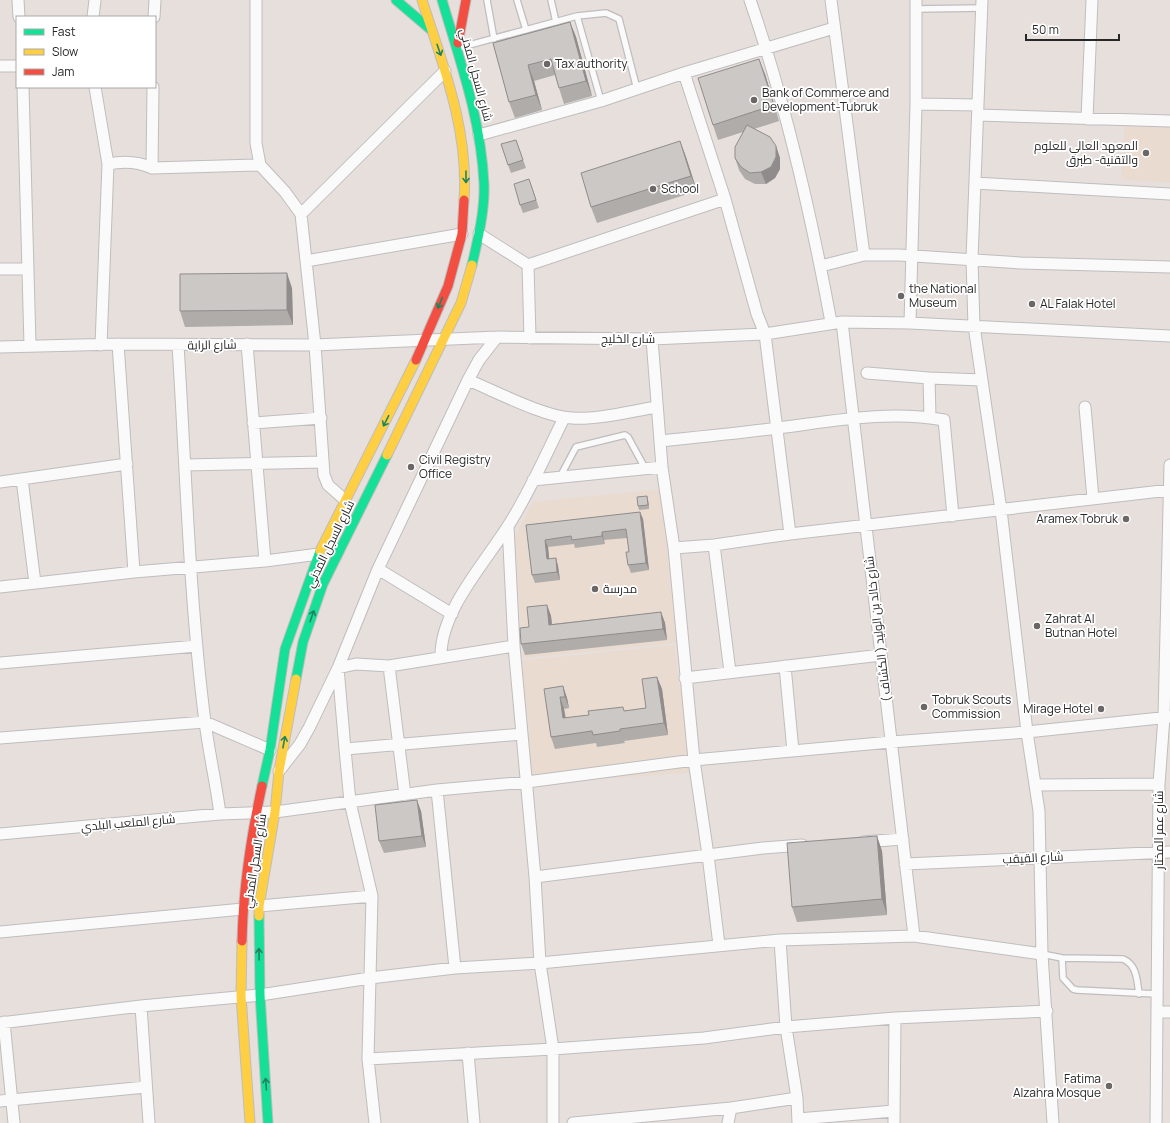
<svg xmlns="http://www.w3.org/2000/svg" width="1170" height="1123" font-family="Manrope,Cairo,sans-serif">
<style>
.education{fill:#eadbd0}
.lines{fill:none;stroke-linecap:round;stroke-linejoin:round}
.lane-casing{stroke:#bfbdbe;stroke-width:8}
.street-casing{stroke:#bfbdbe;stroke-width:13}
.fast-casing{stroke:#bfbdbe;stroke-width:11}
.slow-casing{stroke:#bfbdbe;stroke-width:11}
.jam-casing{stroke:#bfbdbe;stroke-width:11}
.lane{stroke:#fbfafa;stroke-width:5.5}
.street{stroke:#fbfafa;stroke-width:11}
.fast{stroke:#16e098;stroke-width:9}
.slow{stroke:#ffcf43;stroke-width:9}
.jam{stroke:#f24e42;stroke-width:9}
.wall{fill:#afacaa}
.shaded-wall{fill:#8f8c8b}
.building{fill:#ccc8c6;stroke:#8f8c8b}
.oneway{stroke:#1e8460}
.poi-dot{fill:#6a6766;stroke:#fff;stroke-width:1.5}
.labels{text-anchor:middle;stroke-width:3.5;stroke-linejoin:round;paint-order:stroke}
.poi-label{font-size:12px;fill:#272727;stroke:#fff;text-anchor:start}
.street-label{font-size:12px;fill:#272727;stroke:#fff}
</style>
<rect width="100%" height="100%" fill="#e6dfdc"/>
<path class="education" d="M1125,123L1170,126V183L1121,179Z
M662,489L676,643L523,658L515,536L533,502Z
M675,645L679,683L698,772L518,785L530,732L519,661Z"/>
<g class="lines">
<g class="lane-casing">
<path id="lane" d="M487,0L494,39
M517,0L526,30
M551,0L556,22
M916,9L982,8
M577,16L601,101
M458,48L577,16L606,13L619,19L637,89
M560,477L576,447L625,435L628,437L645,468
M1042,954L1062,958L1063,978L1073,989L1077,990L1157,994
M1062,958L1123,959C1137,965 1137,980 1139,994"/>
</g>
<g class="street-casing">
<path id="street" d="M18,0L19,17
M256,0V143L260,165L285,192L301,214L315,345L324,475L328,485L345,500
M750,0C786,104 811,214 831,322
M831,0L864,255
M982,0L972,259L974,326L1001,510L1027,732L1039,811L1042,954L1053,1123
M93,17L95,0
M154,17L155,0
M0,66H17
M684,73L725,199L757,314L765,334L790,534
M23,87L30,345
M95,87L108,164L101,345
M916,104L978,105
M978,115L1170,121
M1087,119L1092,0
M479,135L601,101L684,73L834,28
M108,164C123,161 137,161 152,168L260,165
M152,168L153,87
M975,183L1170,194
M301,214L445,71
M479,234L528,265
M306,261L462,234
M528,265L725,199
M528,265L530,338
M821,266L864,255H899L1021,263L1170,267
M0,269H28
M842,322L914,936
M910,323L916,104V0
M652,339L662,467L674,548L694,760L708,855L719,945
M118,344L134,572
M247,344L265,561
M178,345C186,470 189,597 205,722C209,753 216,783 220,814
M0,347L118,344L315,345L497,337L652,339L765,334L842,322L910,323L1170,336
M867,373L929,378
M468,380C495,391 544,417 572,418C597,420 631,411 657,407
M1085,407L1093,499
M930,417L929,378L982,380
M253,423L321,418
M660,441C699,437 739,433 778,428C834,421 888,410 944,420L953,516
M185,465L323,462
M22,479L35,583
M533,480L662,467
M0,482L127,464
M508,526L514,646L535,877L540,963L553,1049V1123
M714,545L730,672
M674,548L714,545L790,534L1170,490
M378,569L452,614
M0,587L134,572L265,561L319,554
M441,657C440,611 485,563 508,526C530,492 546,454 564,418
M0,663L197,646
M389,666L405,795
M785,666L793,751
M685,678L881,655
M0,738L205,722L270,750
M345,749L338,668L356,664L389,666L514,646
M279,771L300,744L309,728L338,668L378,569L468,380L479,360L497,337
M1036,785L1159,784
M437,790L455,968
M0,834L220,814L275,812L437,790L527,782L694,760L891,742L1027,732L1170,717
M863,842L903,839
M905,864L1170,852
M535,877L763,848L802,845
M259,906L372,896
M0,932L243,909
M780,940L786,1027L797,1098L798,1123
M141,1006L149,1123
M1157,1012H1170
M4,1022L14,1123
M0,1023L141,1006L260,995L370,978L455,968L540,963L780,940L914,936L1042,954
M468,1053L474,1123
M368,1059L553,1049L704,1038L786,1027L895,1018L1047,1011
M0,1101L146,1087
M798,1119L894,1111
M375,1123L368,1059L372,896L350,802L345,749L522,734
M573,1123L731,1108L797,1098
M728,1123L731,1108
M894,1123L895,1018
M1156,1123L1159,784L1164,717L1170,465"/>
</g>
<g class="fast-casing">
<path id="fast" d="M396,0L430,29
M442,0C460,61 481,119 484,184C485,210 478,239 472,265
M296,679L303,642L323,584L387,455
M262,786L270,750L285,649L320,551
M259,916L260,995L268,1123"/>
</g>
<g class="slow-casing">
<path id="slow" d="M422,0C443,65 469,130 464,200
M387,455L461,303L472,265
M320,551L416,360
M259,916V906L275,812L279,771L296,679
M242,941L241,996L250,1123"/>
</g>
<g class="jam-casing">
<path id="jam" d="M458,43L466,0
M416,360L448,286L462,234L464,200
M242,941C243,889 251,836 262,786"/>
</g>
<use href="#lane" class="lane"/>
<use href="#street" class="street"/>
<use href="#fast" class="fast"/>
<use href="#slow" class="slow"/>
<use href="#jam" class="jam"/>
</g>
<path class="wall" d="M570,22L576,37L592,96L564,104L559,88L555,75L534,81L542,110L515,118L509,102L493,43Z
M765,74L779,121L754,129L776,146L780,158V169L775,178L766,184H755L745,179L739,170L735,158L743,132L718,140L713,125Z
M516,140L526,168L511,173L508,165Z
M680,141L686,157L697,191L597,223L591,207Z
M532,187L539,208L523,213L520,205Z
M292,288L293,325L185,327L180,311Z
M647,496L648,500L649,509L639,510L638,506Z
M640,512L643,519L649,570L631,573L628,565L629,552L627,538L604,540L605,544L575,548L574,544L548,547L549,559L556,558L558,566L560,580L535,583L532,575L526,525Z
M547,605L551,616L552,624L661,612L665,623L667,640L525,655L521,644L529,627Z
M657,677L662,689L668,735L624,741L625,743L597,747L596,743L555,749L551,737L544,689L563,686L567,698L569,708L564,709L566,718L624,711L646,708Z
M421,811L426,847L384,853L379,841Z
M877,836L882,851L887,915L797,922L792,907Z"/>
<path class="shaded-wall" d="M570,22L576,37L592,96L586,81Z
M759,59L765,74L779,121L774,105Z
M528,65L534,81L542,110L536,95Z
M680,141L686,157L697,191L691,176Z
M776,146L780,158V169L775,178L766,184L761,172Z
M287,273L292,288L293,325L287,310Z
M647,496L648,500L649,509L648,505Z
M640,512L643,519L649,570L646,563Z
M602,532L605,544L602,536Z
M545,540L548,547L550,567L547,559Z
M556,558L558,566L560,580L557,572Z
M547,605L551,616L553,636L549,625Z
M661,612L665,623L667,640L663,629Z
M657,677L662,689L668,735L664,723Z
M563,686L567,698L569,708L565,697Z
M560,697L564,709L567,730L563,718Z
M417,800L421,811L426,847L422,836Z
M877,836L882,851L887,915L882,899Z"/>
<path class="building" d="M570,22L586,81L559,88L551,59L528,65L536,95L509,102L493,43Z
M759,59L774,105L713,125L698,78Z
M747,125L770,137L776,146V157L771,167L761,172L750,173L741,167L735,158V147Z
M516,140L523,160L508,165L501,144Z
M680,141L691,176L591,207L581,173Z
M529,179L536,200L520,205L514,184Z
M287,273V310L180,311V274Z
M647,496L648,505L638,506L637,497Z
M640,512L646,563L628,565L626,552H629L626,529L602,532V536L572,540L571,536L545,540L547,559L556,558L557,572L532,575L526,525Z
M547,605L549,625L661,612L663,629L521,644L520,628L529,627L527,607Z
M657,677L664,723L620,729V731L593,735L592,731L551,737L544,689L563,686L565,697H560L563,718L589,715L588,711L623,707L624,711L646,708L642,679Z
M417,800L422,836L379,841L375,805Z
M877,836L882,899L792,907L787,843Z"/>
<defs><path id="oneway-shaft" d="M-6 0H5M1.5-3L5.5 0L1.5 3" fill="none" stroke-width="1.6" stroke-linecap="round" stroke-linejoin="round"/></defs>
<g class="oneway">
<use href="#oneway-shaft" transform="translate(439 50) rotate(71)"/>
<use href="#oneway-shaft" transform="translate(466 177) rotate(90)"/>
<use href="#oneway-shaft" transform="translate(440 303) rotate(113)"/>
<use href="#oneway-shaft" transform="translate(386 421) rotate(117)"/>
<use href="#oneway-shaft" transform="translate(312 616) rotate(-71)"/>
<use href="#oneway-shaft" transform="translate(284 742) rotate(-80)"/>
<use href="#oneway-shaft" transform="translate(259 954) rotate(-91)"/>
<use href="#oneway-shaft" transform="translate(266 1084) rotate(-94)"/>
</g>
<g class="poi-dot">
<circle cx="547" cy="64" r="4"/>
<circle cx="754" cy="100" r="4"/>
<circle cx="1146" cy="153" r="4"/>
<circle cx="653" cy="189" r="4"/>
<circle cx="901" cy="296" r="4"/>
<circle cx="1032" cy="304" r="4"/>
<circle cx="411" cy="467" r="4"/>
<circle cx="1126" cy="519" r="4"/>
<circle cx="595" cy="589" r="4"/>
<circle cx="1037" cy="626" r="4"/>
<circle cx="924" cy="707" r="4"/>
<circle cx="1101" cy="709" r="4"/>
<circle cx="1109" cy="1086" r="4"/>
</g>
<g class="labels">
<g class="poi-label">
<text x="555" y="68">Tax authority</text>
<text x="762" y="97">Bank of Commerce and<tspan x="762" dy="14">Development-Tubruk</tspan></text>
<text x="1138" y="150" text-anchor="end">المعهد العالي للعلوم<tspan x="1138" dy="14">والتقنية- طبرق</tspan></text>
<text x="661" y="193">School</text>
<text x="909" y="293">the National<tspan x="909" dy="14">Museum</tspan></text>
<text x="1040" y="308">AL Falak Hotel</text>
<text x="419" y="464">Civil Registry<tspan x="419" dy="14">Office</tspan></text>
<text x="1118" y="523" text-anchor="end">Aramex Tobruk</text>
<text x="603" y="593">مدرسة</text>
<text x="1045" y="623">Zahrat Al<tspan x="1045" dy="14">Butnan Hotel</tspan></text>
<text x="932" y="704">Tobruk Scouts<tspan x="932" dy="14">Commission</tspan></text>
<text x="1093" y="713" text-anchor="end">Mirage Hotel</text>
<text x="1101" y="1083" text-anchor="end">Fatima<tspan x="1101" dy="14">Alzahra Mosque</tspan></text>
</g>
<g class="street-label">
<text transform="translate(476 75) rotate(75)" y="4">شارع السجل المدني</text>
<text x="628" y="343">شارع الخليج</text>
<text transform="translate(212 345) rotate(-1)" y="4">شارع الراية</text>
<text transform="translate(330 544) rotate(-64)" y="4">شارع السجل المدني</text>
<text transform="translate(878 629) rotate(-97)" y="4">شارع خالد بن الوليد ( الكشاف )</text>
<text transform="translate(128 823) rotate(-5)" y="4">شارع الملعب البلدي</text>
<text transform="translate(1159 830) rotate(-90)" y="4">شارع عمر المختار</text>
<text transform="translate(1033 858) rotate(-3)" y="4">شارع القيقب</text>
<text transform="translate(255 861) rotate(-81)" y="4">شارع السجل المدني</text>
</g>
</g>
<rect x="16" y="16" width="140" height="72" fill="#ffffff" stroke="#a9a9a9"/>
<rect x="24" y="29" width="20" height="6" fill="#16e098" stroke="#a9a9a9"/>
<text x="52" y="36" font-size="12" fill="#272727">Fast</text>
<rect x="24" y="49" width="20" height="6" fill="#ffcf43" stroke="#a9a9a9"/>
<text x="52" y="56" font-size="12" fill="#272727">Slow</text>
<rect x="24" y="69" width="20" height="6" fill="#f24e42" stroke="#a9a9a9"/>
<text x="52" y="76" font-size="12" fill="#272727">Jam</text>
<path d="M1026 34v6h93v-6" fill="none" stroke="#272727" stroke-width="2"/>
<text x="1032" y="34" font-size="12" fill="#272727" stroke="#ffffff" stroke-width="3" paint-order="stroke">50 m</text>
</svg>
